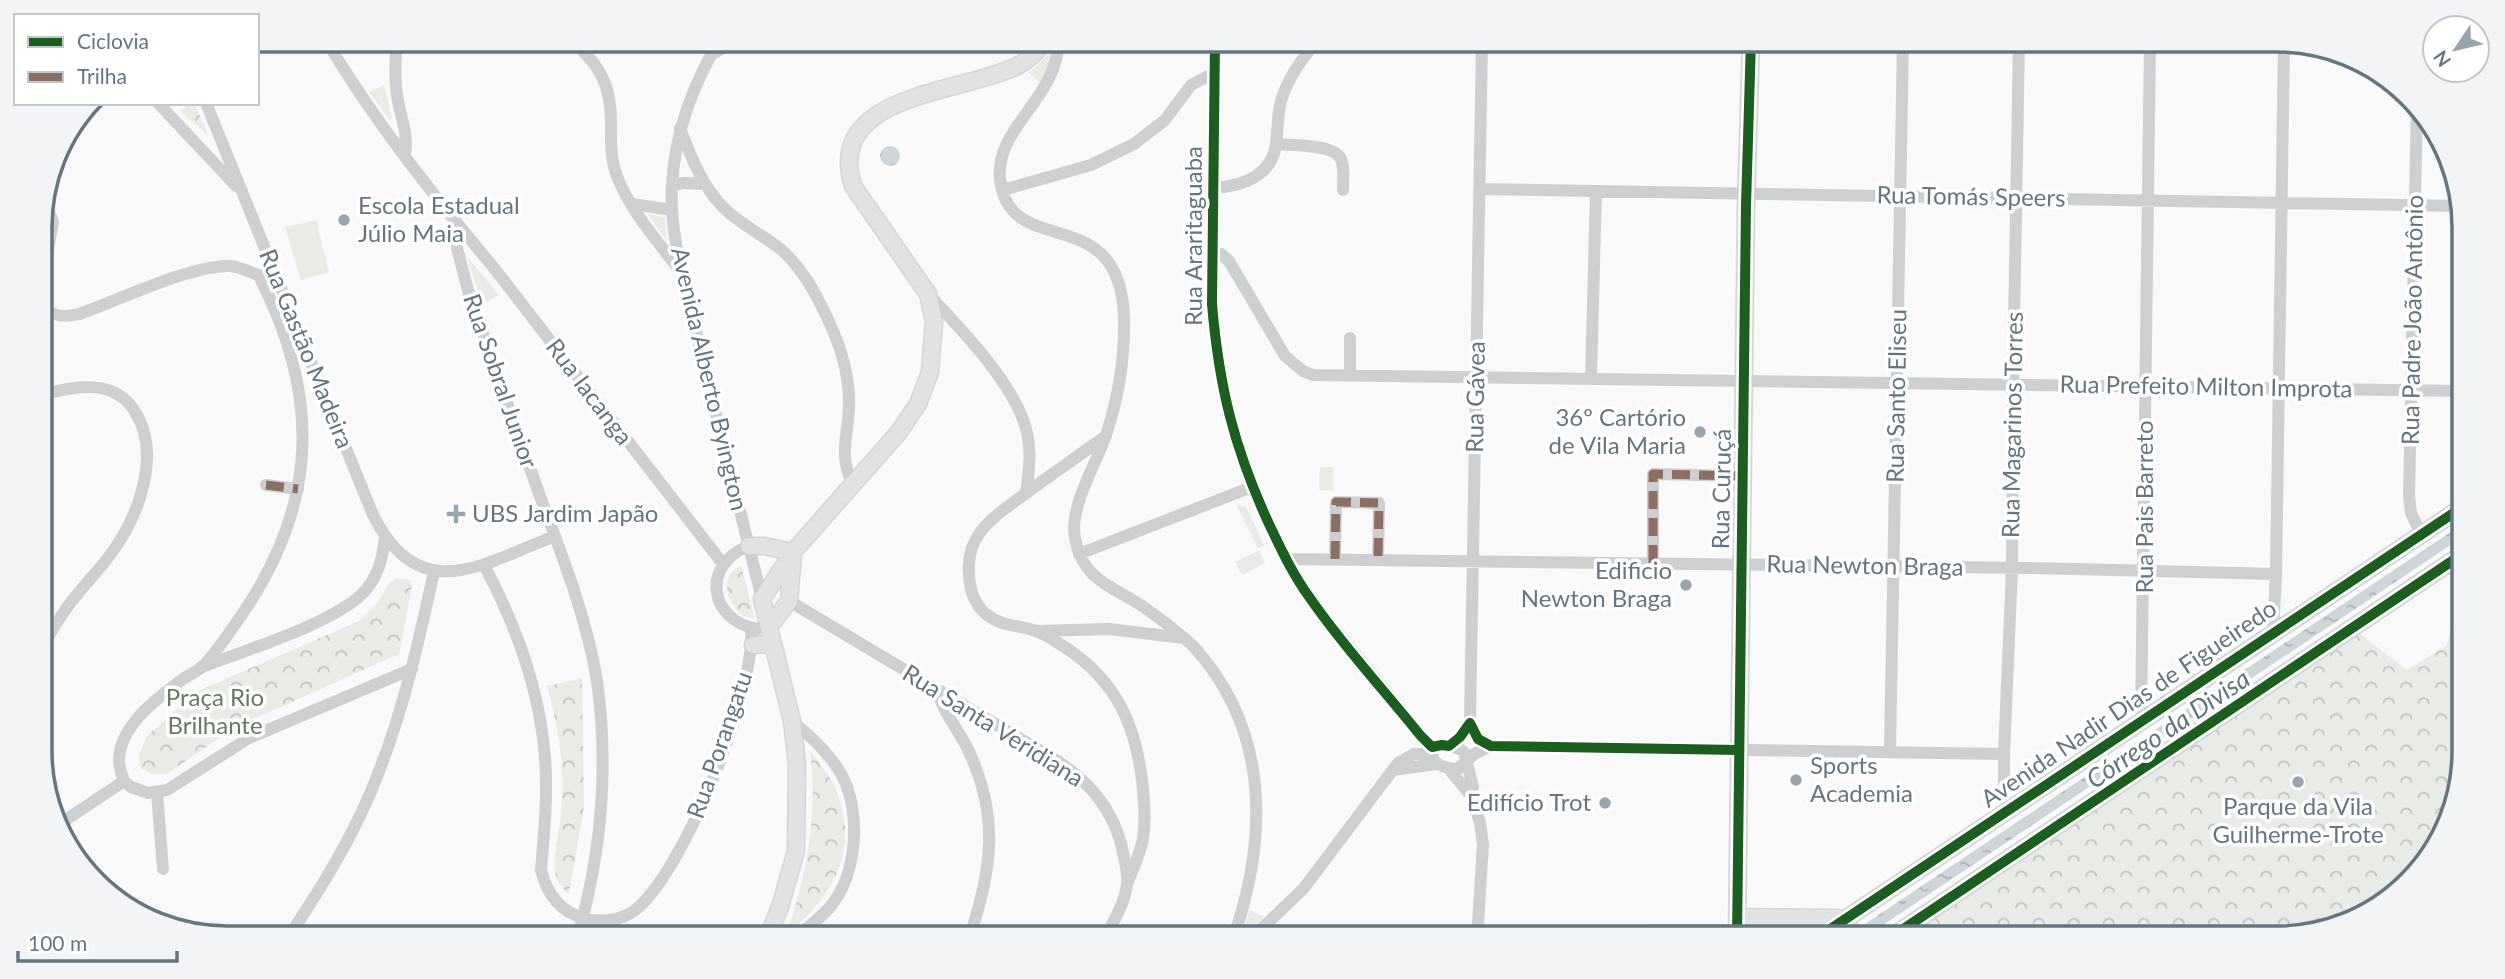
<svg xmlns="http://www.w3.org/2000/svg" width="2505" height="979" font-family="Lato,sans-serif">
<style>
.green{fill:#e8ebe6}
.park{fill:url(#park-crowns)}
.water{fill:url(#water-ripples)}
.lines{fill:none;stroke-linecap:round;stroke-linejoin:round}
.major-casing{stroke:#d5d6d7;stroke-width:19}
.minor{stroke:#cecfd0;stroke-width:12}
.major{stroke:#e1e2e2;stroke-width:16}
.quiet{stroke:#8d6e63;stroke-width:9;stroke-dasharray:18 9;stroke-linecap:butt}
.cycleway-casing{stroke:#fff;stroke-width:15}
.cycleway{stroke:#1b5e20;stroke-width:10}
.poi-dot{fill:#99a4ac;stroke:#fff;stroke-width:2.5}
.labels{text-anchor:middle;stroke-width:7;stroke-linejoin:round;paint-order:stroke}
.street-label{font-size:24px;fill:#657683;stroke:#fff}
.poi-label{font-size:24px;fill:#657683;stroke:#fff;text-anchor:start}
.park-label{font-size:24px;fill:#687a64;stroke:#fff}
.water-label{font-size:26px;font-style:italic;fill:#60757c;stroke:#fff}
.rim{fill:none;stroke:#657683;stroke-width:3.5}
</style>
<defs>
<pattern id="park-crowns" width="20" height="18" patternUnits="userSpaceOnUse" patternTransform="scale(1.75)"><rect width="20" height="18" fill="#e8ebe6"/><path d="M2 6a3 3 0 1 1 6 0M12 15a3 3 0 1 1 6 0" fill="none" stroke="#c0c3c0"/></pattern>
<pattern id="water-ripples" width="26" height="14" patternUnits="userSpaceOnUse" patternTransform="scale(1.75)"><rect width="26" height="14" fill="#ced6d9"/><path d="M2 4q2-2 4 0t4 0M15 11q2-2 4 0t4 0" fill="none" stroke="#abb2b5"/></pattern>
</defs>
<rect width="100%" height="100%" fill="#f9f9f9"/>
<path class="green" d="M1052,51L1055,53L1040,83L1029,73Z
M384,85L392,118L390,120L369,92Z
M647,214L665,217L667,241Z
M316,220L329,272L301,280L285,227Z
M466,255L499,295L483,304Z
M1320,467H1333V491L1319,490Z
M1236,504L1246,507L1264,545L1258,548Z
M1259,550L1265,563L1242,575L1235,562Z
M1249,910L1265,917L1242,937Z"/>
<path class="park" d="M191,103H194L209,136L180,111Z
M741,565L755,619L743,616C726,600 718,578 741,565Z
M2464,567L2465,752L2455,812L2391,900L2290,938H1902L2359,633L2407,670L2447,645L2458,596L2453,574Z
M397,578L410,580L412,586L399,655L392,657L256,718L215,741L167,774H152L140,767L139,755L147,736L196,692L359,621L378,602L390,582Z
M582,678L584,806L569,894C562,889 556,880 555,871C554,852 560,830 561,811C565,767 559,728 547,686Z
M810,751C820,764 831,777 837,792C860,850 832,900 786,934C807,876 818,813 810,751Z
M1742,922L1834,923L1851,938H1742Z"/>
<path class="water" d="M880 156a10 10 0 1 1 20 0a10 10 0 1 1-20 0Z
M2464,523V536L1871,933L1865,924Z"/>
<g class="lines">
<g class="major-casing">
<path id="major" d="M749,546H764L793,552
M769,627L789,601L793,555
M753,645L766,644L774,648
M1737,917L1837,918L1844,920L1857,938
M1737,938L1746,205L1751,40
M1817,938L2464,506
M1890,938L2464,553
M767,939L780,907L796,851L797,764L792,721L762,599L793,552L899,432L918,404L930,372L934,321L928,294L853,186C824,92 964,94 1019,65C1030,59 1038,50 1047,40"/>
</g>
<path class="minor" d="M326,40C374,121 434,196 494,268L723,564
M397,40C395,60 394,81 398,101C402,123 408,131 405,155
M570,40C602,65 612,88 611,128C611,145 611,161 617,176C630,211 658,241 680,271
M719,40C693,86 675,131 672,185C669,233 685,284 696,331C717,421 740,510 762,599
M1059,40C1057,100 995,127 1000,179C1009,262 1119,198 1124,316C1125,355 1119,395 1107,432C1097,464 1069,505 1075,538C1083,584 1117,587 1148,610C1164,622 1180,633 1194,647C1270,731 1268,838 1233,939
M1215,40L1212,304C1222,415 1250,506 1311,600L1432,747
M714,53L737,40
M158,103L236,186
M206,103L373,515C420,608 482,564 555,536
M2417,103L2409,496L2411,513L2421,534
M680,128C691,157 703,189 727,211C743,225 762,235 779,248C799,264 812,286 823,309C838,339 850,371 849,406C848,437 838,455 853,484
M1276,144C1290,145 1331,144 1340,157C1345,166 1343,180 1343,190
M672,186L683,183L705,184
M1214,188C1242,186 1271,177 1276,145C1278,130 1277,116 1281,101C1288,77 1302,58 1318,40
M1479,189L2463,206
M1003,190L1091,165L1134,144L1165,120L1191,85L1214,73
M632,204L672,210
M455,221L457,248L469,294C493,362 517,431 541,499C563,558 587,619 597,681C609,767 601,856 577,939
M1214,254H1221L1229,261L1285,356L1303,371L1313,375L2464,391
M259,276C320,395 319,501 243,613C231,630 219,649 205,664C199,671 190,674 183,679C158,698 119,725 119,761C119,767 122,775 124,781L131,787L148,793L167,790L249,738L412,669
M41,289L53,222L45,200
M928,294C960,328 1014,383 1026,429C1032,450 1029,473 1026,493C995,517 965,532 969,576C970,590 975,605 986,614C1002,627 1019,625 1036,631C1042,633 1049,637 1055,641C1111,674 1134,716 1142,780C1144,799 1146,819 1143,839C1140,854 1133,869 1127,884
M41,298C47,317 62,318 79,314C117,301 193,264 230,266C243,267 254,275 266,277
M1350,375V338
M1591,377L1596,192
M42,395C74,386 113,378 134,410C163,454 138,518 110,555C96,574 79,590 66,609C57,621 50,634 43,646
M266,485L298,489
M1026,493L1106,436
M749,546C701,564 708,621 758,629
M1079,554L1252,487
M1286,559L2028,568L2276,574
M1335,559L1336,502L1379,503L1378,559
M1653,563V474L1744,476
M484,565C516,625 540,690 545,758C548,795 544,833 541,870C547,894 560,912 584,918C600,922 617,921 631,913C682,880 757,687 751,628
M789,601L1059,762C1094,785 1117,816 1124,857C1126,866 1128,875 1127,884C1125,903 1113,923 1104,939
M1036,631L1109,629L1184,638
M2273,633L2276,574L2284,41
M205,666C246,650 331,624 362,594C378,578 383,558 385,536
M938,691C943,714 961,732 970,754C1000,819 991,873 969,939
M792,721C810,736 828,752 840,772C862,809 858,874 830,907C820,919 806,929 793,939
M2141,721L2150,40
M1470,723L1478,739L1491,746
M1446,745L1460,749L1464,752L1473,787L1472,797L1480,823L1483,844L1477,939
M1449,746L1460,737L1470,721L1482,40
M1432,747L1433,760C1440,767 1449,769 1458,769L1474,754L1491,746L2004,754
M1890,752L1903,40
M1448,768L1472,797
M1393,770L1436,764
M157,793L163,869
M2011,809L2004,797V754L2012,568L2013,384L2019,40
M61,823L124,781
M1621,938L1649,930H1737
M287,939C322,887 356,832 378,774C404,708 419,640 434,572
M445,939C455,931 465,931 475,939
M1251,939L1304,888L1398,763L1414,754H1432"/>
<use href="#major" class="major"/>
<path class="quiet" d="M2417,108H2420
M266,485L298,489
M1335,559L1336,502L1379,503L1378,559
M1653,563V474L1744,476"/>
<g class="cycleway-casing">
<path id="cycleway" d="M1215,40L1212,304C1219,387 1234,448 1269,524C1281,549 1293,575 1310,598C1342,645 1384,690 1420,735L1432,747L1442,745L1449,746L1460,737L1470,723
M1470,723L1478,739L1491,746L1739,750
M1737,938L1746,205L1751,40
M1817,938L2464,506
M1890,938L2464,553"/>
</g>
<use href="#cycleway" class="cycleway"/>
</g>
<g class="poi-dot">
<circle cx="344" cy="220" r="7"/>
<circle cx="1700" cy="432" r="7"/>
<path d="M452.5 503.5h7v7h7v7h-7v7h-7v-7h-7v-7h7z"/>
<circle cx="1686" cy="585" r="7"/>
<circle cx="1796" cy="780" r="7"/>
<circle cx="2298" cy="782" r="7"/>
<circle cx="1605" cy="803" r="7"/>
</g>
<g class="labels">
<g class="street-label">
<text transform="translate(1971 197) rotate(1)" y="8">Rua Tomás Speers</text>
<text transform="translate(1194 236) rotate(-90)" y="8">Rua Araritaguaba</text>
<text transform="translate(2413 320) rotate(-89)" y="8">Rua Padre João Antônio</text>
<text transform="translate(306 349) rotate(68)" y="8">Rua Gastão Madeira</text>
<text transform="translate(709 379) rotate(77)" y="8">Avenida Alberto Byington</text>
<text transform="translate(500 381) rotate(71)" y="8">Rua Sobral Junior</text>
<text transform="translate(2206 387) rotate(1)" y="8">Rua Prefeito Milton Improta</text>
<text transform="translate(589 392) rotate(53)" y="8">Rua Iacanga</text>
<text transform="translate(1897 396) rotate(-89)" y="8">Rua Santo Eliseu</text>
<text transform="translate(1476 397) rotate(-89)" y="8">Rua Gávea</text>
<text transform="translate(2013 425) rotate(-89)" y="8">Rua Magarinos Torres</text>
<text transform="translate(1722 489) rotate(-89)" y="8">Rua Curuçá</text>
<text transform="translate(2145 507) rotate(-90)" y="8">Rua Pais Barreto</text>
<text transform="translate(1865 566) rotate(1)" y="8">Rua Newton Braga</text>
<text transform="translate(2129 704) rotate(-34)" y="8">Avenida Nadir Dias de Figueiredo</text>
<text transform="translate(993 726) rotate(32)" y="8">Rua Santa Veridiana</text>
<text transform="translate(720 745) rotate(-71)" y="8">Rua Porangatu</text>
</g>
<g class="poi-label">
<text x="358" y="214">Escola Estadual<tspan x="358" dy="28">Júlio Maia</tspan></text>
<text x="1686" y="426" text-anchor="end">36º Cartório<tspan x="1686" dy="28">de Vila Maria</tspan></text>
<text x="472" y="522">UBS Jardim Japão</text>
<text x="1672" y="579" text-anchor="end">Edificio<tspan x="1672" dy="28">Newton Braga</tspan></text>
<text x="1810" y="774">Sports<tspan x="1810" dy="28">Academia</tspan></text>
<text x="1591" y="811" text-anchor="end">Edifício Trot</text>
<text x="2298" y="815" text-anchor="middle">Parque da Vila<tspan x="2298" dy="28">Guilherme-Trote</tspan></text>
</g>
<g class="park-label">
<text x="215" y="706">Praça Rio<tspan x="215" dy="28">Brilhante</tspan></text>
</g>
<g class="water-label">
<text transform="translate(2168 729) rotate(-34)" y="9">Córrego da Divisa</text>
</g>
</g>
<path d="M0 0H2505V979H0ZM227 52H2277A175 175 0 0 1 2452 227V751A175 175 0 0 1 2277 926H227A175 175 0 0 1 52 751V227A175 175 0 0 1 227 52Z" fill="#f3f4f5" fill-rule="evenodd"/>
<path class="rim" d="M227 52H2277A175 175 0 0 1 2452 227V751A175 175 0 0 1 2277 926H227A175 175 0 0 1 52 751V227A175 175 0 0 1 227 52Z"/>
<rect x="14" y="14" width="245" height="91" fill="#ffffff" stroke="#c1c8cd" stroke-width="2"/>
<rect x="28" y="37" width="35" height="10" fill="#1b5e20" stroke="#c1c8cd" stroke-width="2"/>
<text x="77" y="49" font-size="21" fill="#657683">Ciclovia</text>
<rect x="28" y="72" width="35" height="10" fill="#8d6e63" stroke="#c1c8cd" stroke-width="2"/>
<text x="77" y="84" font-size="21" fill="#657683">Trilha</text>
<g transform="translate(2456 49) rotate(235)"><circle r="33" fill="#ffffff" stroke="#c1c8cd" stroke-width="2"/>
<path d="M0-5L12 26L0 18L-12 26Z" fill="#99a4ac"/>
<text y="-10" font-size="19" font-weight="bold" text-anchor="middle" fill="#657683">N</text>
</g>
<path d="M18 951v10h159v-10" fill="none" stroke="#657683" stroke-width="3.5"/>
<text x="28" y="951" font-size="21" fill="#657683" stroke="#ffffff" stroke-width="5" paint-order="stroke">100 m</text>
</svg>
